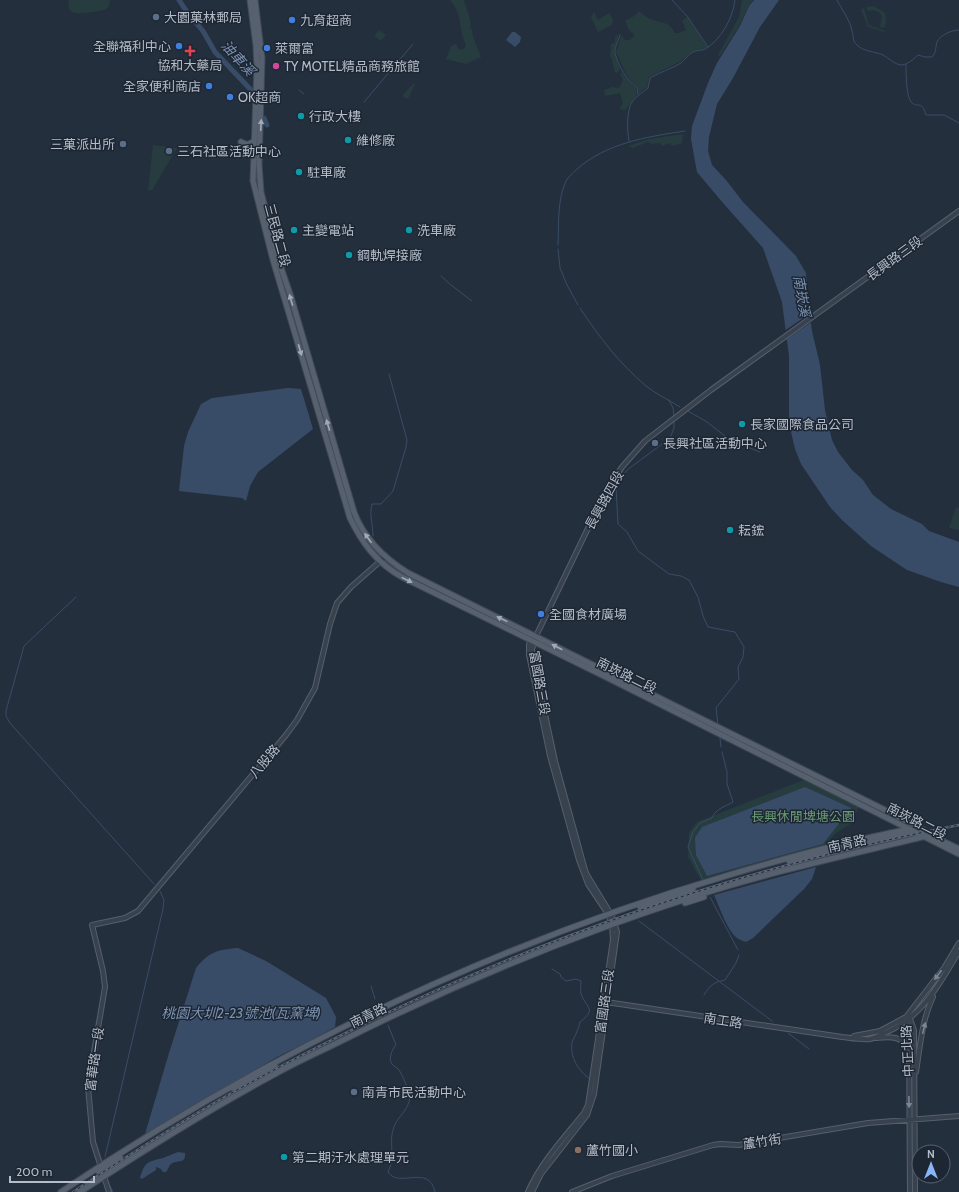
<svg xmlns="http://www.w3.org/2000/svg" width="959" height="1192" font-family="Cabin,'Noto Sans TC',sans-serif">
<style>
.green{fill:#263c3f}
.water{fill:#394c67}
.pier{fill:#242f3e}
.lines{fill:none;stroke-linecap:round;stroke-linejoin:round}
.stream{stroke:#394c67;stroke-width:1}
.river{stroke:#394c67;stroke-width:5}
.tertiary-casing{stroke:#565f6c;stroke-width:6}
.primary-casing{stroke:#414a57;stroke-width:7}
.tertiary{stroke:#38414e;stroke-width:4}
.primary{stroke:#56606e;stroke-width:5}
.rail-casing{stroke:#5a6575;stroke-width:2.5}
.rail{stroke:#1d2633;stroke-width:1;stroke-dasharray:3;stroke-linecap:butt}
.oneway{fill:#a1aab7}
.oneway2{fill:#7c8592}
.service-dot{fill:#5c6f8a;stroke:#1d2633;stroke-width:1.5}
.shop-dot{fill:#3f7fe0;stroke:#1d2633;stroke-width:1.5}
.health-dot{fill:#e0444e;stroke:#1d2633;stroke-width:1.5}
.hotel-dot{fill:#d1479c;stroke:#1d2633;stroke-width:1.5}
.culture-dot{fill:#0f9aa8;stroke:#1d2633;stroke-width:1.5}
.education-dot{fill:#8d6e63;stroke:#1d2633;stroke-width:1.5}
.labels{text-anchor:middle;stroke-width:3;stroke-linejoin:round;paint-order:stroke}
.poi-label{font-size:13px;fill:#b4bcc9;stroke:#1d2633;text-anchor:start}
.street-label{font-size:13px;fill:#b4bcc9;stroke:#1d2633}
.park-label{font-size:13px;fill:#6b9a76;stroke:#1d2633}
.water-label{font-size:14px;font-style:italic;fill:#7c92b1;stroke:#1d2633}
</style>
<rect width="100%" height="100%" fill="#242f3e"/>
<path class="green" d="M69,0H110L109,6L105,10C95,11 63,21 69,0Z
M450,0H464L471,23L470,28L472,29C472,39 478,47 481,57L466,64L446,59L450,49L451,46L456,44L459,50L464,49L466,45C458,28 463,15 450,0Z
M742,0H753L749,5L739,26L720,56L718,55L739,17Z
M874,6L885,13L886,21L884,28L880,27L882,16L879,12L874,10L868,11L866,7Z
M864,8L869,25L885,31L884,32L868,27L861,10Z
M639,11C643,14 647,18 653,20C664,24 669,21 675,33H679L686,30L682,21L687,17L707,47L703,49L691,52L681,61L649,77L647,87L638,94V88C625,77 623,66 616,52L622,34L624,40H629L634,37V34L629,30L625,21L634,16Z
M594,12L598,20L609,13L613,20L612,25L598,32L591,17Z
M379,30L386,35L381,41L374,36Z
M619,34L614,52L620,69L618,72L615,73L612,60L610,57L611,44L615,43V37Z
M621,71L636,89L637,96L625,110L619,109L623,103L620,93L605,96L604,90L612,87L619,88L623,80L621,76Z
M414,83L415,84L408,99L402,96Z
M683,134L682,143L672,146L670,143L662,146L660,143L651,144L648,142L633,148L628,146L649,139Z
M153,145L177,148L152,190H148Z
M956,507L959,508V530L949,528Z
M806,779L859,806L852,823L836,833L825,845L701,880L688,857L689,833L697,822Z"/>
<path class="water" d="M754,0H779L760,27L733,78L717,104L709,137L708,151L712,165L726,180L743,202L796,256L806,273L808,303L812,331L820,365L825,410L832,440L838,452L852,470L863,480L873,495L891,509L922,524L929,531L959,542V587L941,582L907,570L871,546L842,520L830,507L801,464L795,449L789,423V356L782,302L763,248L723,203L697,172L691,139L692,126L708,83L717,63L740,26L749,6Z
M512,32H515L521,37L520,42L515,47L506,40Z
M288,388L301,389L313,429L258,472L250,486L246,501L242,498L179,491L184,446L188,432L201,404L212,398Z
M805,787L851,808L823,844L707,876L696,855L695,838L702,827Z
M816,867L812,879L804,889L753,938L746,942C744,941 740,940 737,938C727,930 720,908 714,895Z
M238,948L266,961L326,998L336,1017L335,1027L313,1039L277,1057L145,1134L169,1053L196,968C210,951 217,950 238,948Z
M178,1152L185,1153C186,1165 177,1159 171,1164C169,1165 168,1170 166,1172H163L161,1169L156,1167V1170L142,1179L140,1178C145,1161 148,1162 163,1158C168,1156 173,1154 178,1152Z"/>
<path class="pier" d="M812,312L813,321L787,339L785,335L784,331Z"/>
<g class="lines">
<path class="stream" d="M672,0L687,16L708,47
M837,0C842,10 850,20 852,31C854,36 852,41 857,45C864,52 874,51 883,55C889,58 895,65 902,65C908,64 914,59 918,55L925,57H932C937,51 935,48 937,42C940,35 952,30 959,30
M620,35C619,40 614,48 615,53C618,66 627,80 637,88L638,94
M906,64C906,73 906,95 911,102C918,109 921,99 926,115H944L959,123
M299,90L304,94
M364,102L413,44
M629,141C627,130 627,116 630,106C633,98 642,93 648,88L650,78C660,72 671,69 681,63C685,60 688,54 693,52C696,50 701,51 705,49C721,40 733,18 735,0
M558,245C559,223 557,201 566,181C568,177 573,173 576,170C606,143 646,137 685,131
M558,249L560,268L567,285L578,305
M441,276L451,285L472,301
M580,308C599,337 620,364 646,386C656,394 669,400 680,407
M669,400L673,408L674,416
M688,411L707,422L730,440L760,452
M674,422V428L670,438L627,470L616,487L618,524L627,532L638,551L669,574L681,576L689,580L698,597L703,616L708,627L735,632L744,647L743,657L738,667L739,679L716,708L718,725
M373,536C373,525 369,515 372,504H381L393,491L406,447L407,440L389,374
M76,597L24,646L6,711V716L10,723L154,884
M720,738L721,747
M703,880L688,847L693,832L700,823L712,818C716,808 725,807 733,802L727,784V772L722,752
M710,897L738,950
M639,921L772,1021
M552,969L560,974L561,977L566,981L576,979L581,981C581,985 580,990 581,994C587,1009 597,1009 580,1022C579,1025 579,1028 577,1031C576,1035 573,1039 572,1043C570,1057 578,1071 590,1079
M371,986L375,999
M704,995C710,985 714,982 725,980L736,963L739,955
M388,1025L396,1045C392,1049 388,1059 392,1064C394,1067 397,1067 399,1070C402,1074 409,1091 410,1096C410,1104 404,1112 399,1118C387,1134 394,1145 391,1163C391,1166 389,1168 388,1172C399,1189 429,1163 435,1192
M788,1033L809,1049
M105,1157L163,909L164,900L160,891
M110,1186L113,1192"/>
<path class="river" d="M179,0L187,12L203,31L215,52L253,92
M264,118L267,125"/>
<g class="tertiary-casing">
<path id="tertiary" d="M606,1002L842,1037C851,1038 861,1040 870,1039C875,1038 882,1034 887,1032C923,1016 940,983 959,951
M906,1017L910,1019L914,1030L915,1192
M906,1019L909,1031L910,1192
M854,1036L880,1031L906,1017L944,968L959,943
M876,1038C889,1037 901,1035 908,1048
M916,1072C920,1047 922,1019 933,997
M109,1192L93,1142L88,1087L105,987L103,971L92,925L125,918L138,911L286,735L297,720L315,688L330,624L337,603L351,587L385,557
M528,1192C541,1162 564,1138 584,1113L588,1105L613,940L612,924L608,914L588,884L579,860L550,756L529,655V644L533,639
M532,1192L541,1174L587,1115L594,1094L617,932L612,916L587,875L585,870L555,761L532,654V649L536,636L605,493L622,467L645,441L711,390L959,211
M572,1192L612,1176L713,1145L720,1144L739,1145L868,1123L959,1116"/>
</g>
<g class="primary-casing">
<path id="primary" d="M250,0L256,46L257,66L253,181L273,260L350,518C362,543 377,563 402,577L604,676L959,854
M255,0L262,58L259,164L261,192L278,259L291,297L354,512C364,539 384,558 408,573L919,827L930,835L959,849
M241,142C246,145 249,145 254,141
M789,861L910,833
M685,903L704,897
M640,907L693,889
M233,1088L275,1065
M98,1171L120,1157
M61,1192C266,1054 491,945 729,875C789,857 849,841 910,829
M80,1192C144,1150 208,1110 275,1074C296,1062 319,1052 341,1041C455,984 571,936 692,897C769,872 848,855 926,836"/>
</g>
<use href="#tertiary" class="tertiary"/>
<use href="#primary" class="primary"/>
<g class="rail-casing">
<path id="rail" d="M73,1192C133,1152 195,1112 259,1078C478,959 714,873 959,825"/>
</g>
<use href="#rail" class="rail"/>
</g>
<defs><path id="oneway-solid" d="M-6-.8H1V-3.2L6.5 0L1 3.2V.8H-6Z"/></defs>
<g class="oneway">
<use href="#oneway-solid" transform="translate(261 125) rotate(-87)"/>
<use href="#oneway-solid" transform="translate(291 300) rotate(-107)"/>
<use href="#oneway-solid" transform="translate(300 350) rotate(74)"/>
<use href="#oneway-solid" transform="translate(328 425) rotate(-106)"/>
<use href="#oneway-solid" transform="translate(368 538) rotate(-126)"/>
<use href="#oneway-solid" transform="translate(407 580) rotate(26)"/>
<use href="#oneway-solid" transform="translate(502 619) rotate(-154)"/>
<use href="#oneway-solid" transform="translate(557 647) rotate(-153)"/>
</g>
<g class="oneway2">
<use href="#oneway-solid" transform="translate(938 975) rotate(127)"/>
<use href="#oneway-solid" transform="translate(924 1028) rotate(-76)"/>
<use href="#oneway-solid" transform="translate(909 1102) rotate(89)"/>
</g>
<g class="service-dot">
<circle cx="156" cy="17" r="4"/>
<circle cx="123" cy="144" r="4"/>
<circle cx="169" cy="151" r="4"/>
<circle cx="655" cy="443" r="4"/>
<circle cx="354" cy="1092" r="4"/>
</g>
<g class="shop-dot">
<circle cx="292" cy="20" r="4"/>
<circle cx="179" cy="46" r="4"/>
<circle cx="267" cy="48" r="4"/>
<circle cx="209" cy="86" r="4"/>
<circle cx="230" cy="97" r="4"/>
<circle cx="541" cy="614" r="4"/>
</g>
<path class="health-dot" d="M188 45h4v4h4v4h-4v4h-4v-4h-4v-4h4z"/>
<circle class="hotel-dot" cx="276" cy="66" r="4"/>
<g class="culture-dot">
<circle cx="301" cy="116" r="4"/>
<circle cx="348" cy="140" r="4"/>
<circle cx="299" cy="172" r="4"/>
<circle cx="294" cy="230" r="4"/>
<circle cx="409" cy="230" r="4"/>
<circle cx="349" cy="255" r="4"/>
<circle cx="742" cy="424" r="4"/>
<circle cx="730" cy="530" r="4"/>
<circle cx="284" cy="1157" r="4"/>
</g>
<circle class="education-dot" cx="578" cy="1150" r="4"/>
<g class="labels">
<g class="poi-label">
<text x="164" y="22">大園菓林郵局</text>
<text x="300" y="25">九育超商</text>
<text x="171" y="51" text-anchor="end">全聯福利中心</text>
<text x="275" y="53">萊爾富</text>
<text x="190" y="70" text-anchor="middle">協和大藥局</text>
<text x="284" y="71">TY MOTEL精品商務旅館</text>
<text x="201" y="91" text-anchor="end">全家便利商店</text>
<text x="238" y="102">OK超商</text>
<text x="309" y="121">行政大樓</text>
<text x="356" y="145">維修廠</text>
<text x="115" y="149" text-anchor="end">三菓派出所</text>
<text x="177" y="156">三石社區活動中心</text>
<text x="307" y="177">駐車廠</text>
<text x="302" y="235">主變電站</text>
<text x="417" y="235">洗車廠</text>
<text x="357" y="260">鋼軌焊接廠</text>
<text x="750" y="429">長家國際食品公司</text>
<text x="663" y="448">長興社區活動中心</text>
<text x="738" y="535">耘鋐</text>
<text x="549" y="619">全國食材廣場</text>
<text x="362" y="1097">南青市民活動中心</text>
<text x="586" y="1155">蘆竹國小</text>
<text x="292" y="1162">第二期汙水處理單元</text>
</g>
<g class="street-label">
<text transform="translate(278 235) rotate(75)" y="5">三民路二段</text>
<text transform="translate(894 258) rotate(-36)" y="5">長興路三段</text>
<text transform="translate(604 500) rotate(-61)" y="5">長興路四段</text>
<text transform="translate(627 675) rotate(26)" y="5">南崁路二段</text>
<text transform="translate(540 683) rotate(80)" y="5">富國路三段</text>
<text transform="translate(264 761) rotate(-50)" y="5">八股路</text>
<text transform="translate(917 821) rotate(27)" y="5">南崁路二段</text>
<text transform="translate(847 843) rotate(-13)" y="5">南青路</text>
<text transform="translate(604 1001) rotate(-82)" y="5">富國路三段</text>
<text transform="translate(368 1015) rotate(-26)" y="5">南青路</text>
<text transform="translate(723 1020) rotate(9)" y="5">南工路</text>
<text transform="translate(907 1051) rotate(-93)" y="5">中正北路</text>
<text transform="translate(94 1059) rotate(-82)" y="5">富華路一段</text>
<text transform="translate(762 1141) rotate(-9)" y="5">蘆竹街</text>
</g>
<g class="park-label">
<text x="803" y="821">長興休閒埤塘公園</text>
</g>
<g class="water-label">
<text transform="translate(238 58) rotate(48)" y="5">油車溪</text>
<text transform="translate(802 296) rotate(80)" y="5">南崁溪</text>
<text x="241" y="1018">桃園大圳2-23號池(瓦窯埤)</text>
</g>
</g>
<g transform="translate(931 1164)"><circle r="19" fill="#1d2633" stroke="#59626f"/>
<path d="M0-3L7 15L0 10L-7 15Z" fill="#8ab4f8"/>
<text y="-6" font-size="11" font-weight="bold" text-anchor="middle" fill="#b4bcc9">N</text>
</g>
<path d="M10 1176v6h84v-6" fill="none" stroke="#b4bcc9" stroke-width="2"/>
<text x="16" y="1176" font-size="12" fill="#b4bcc9" stroke="#1d2633" stroke-width="3" paint-order="stroke">200 m</text>
</svg>
